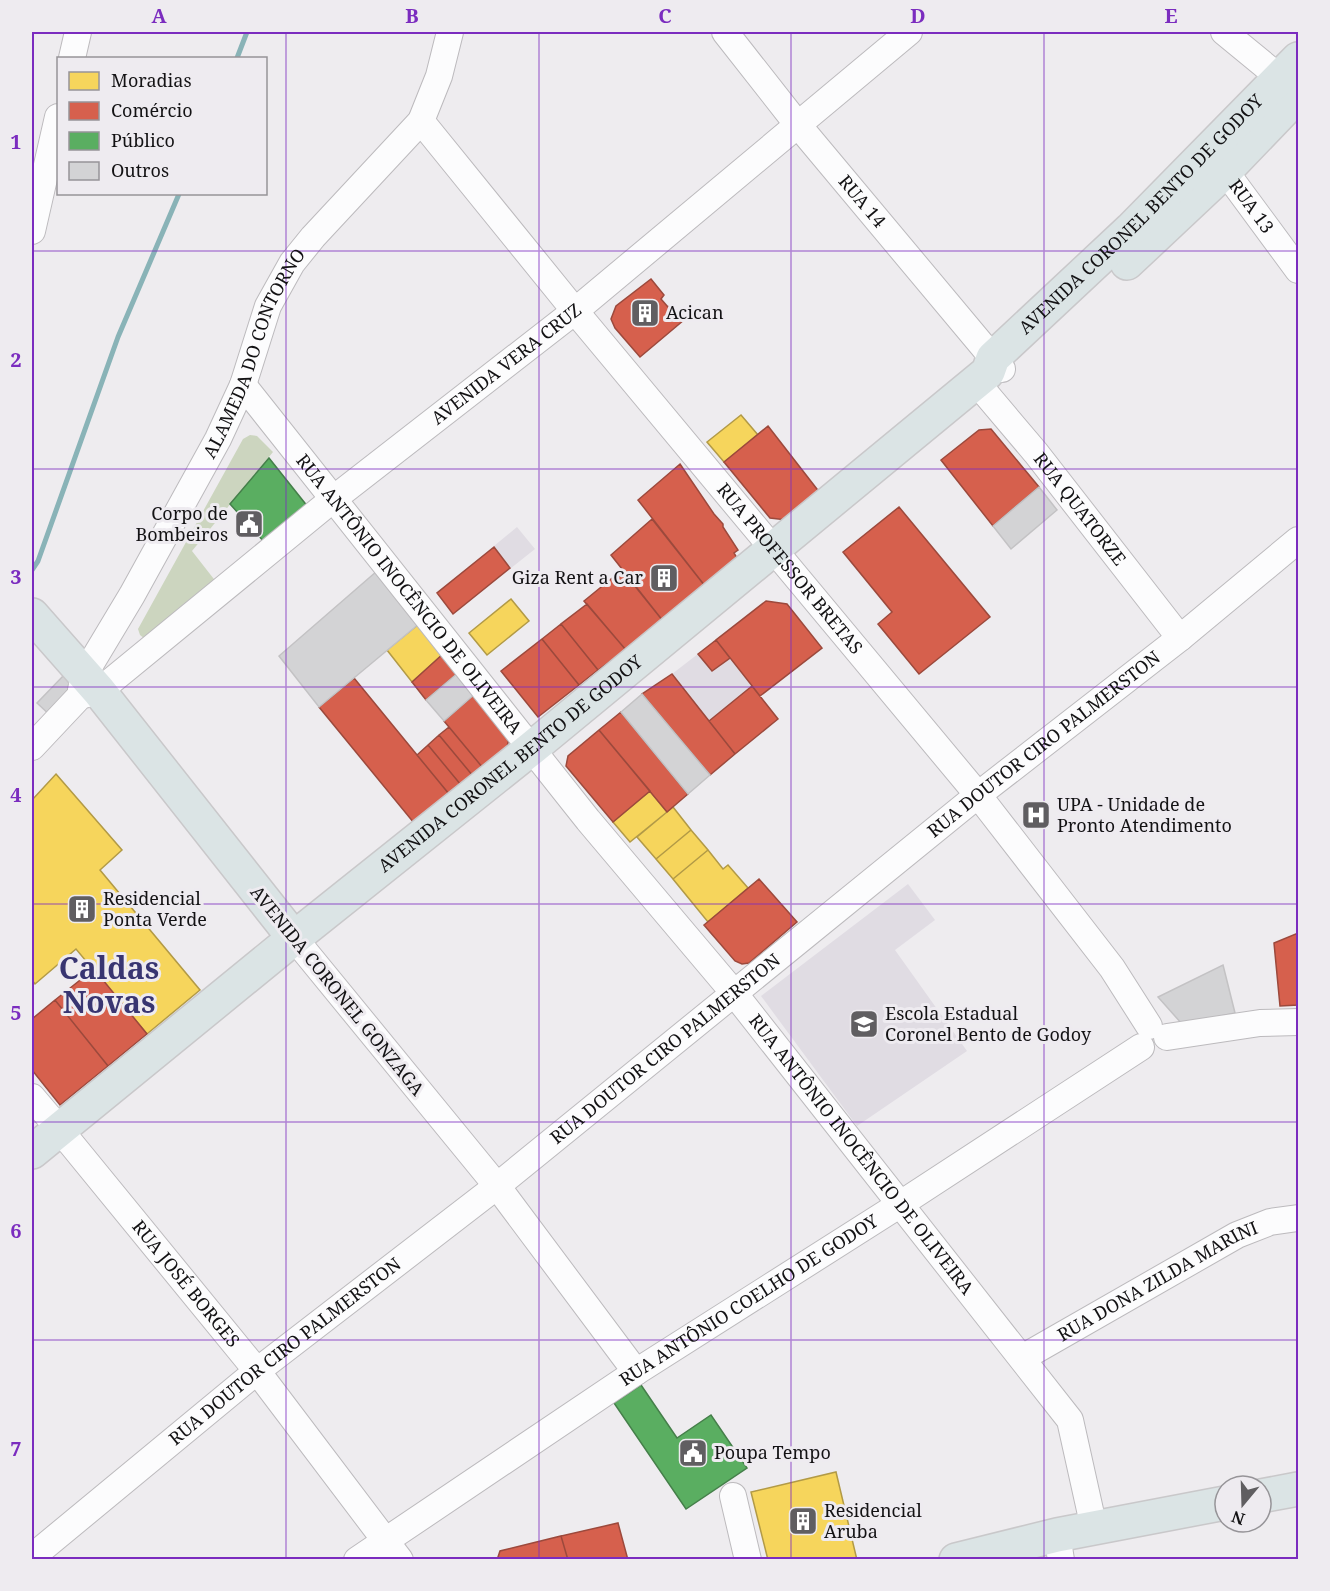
<svg xmlns="http://www.w3.org/2000/svg" width="1330" height="1591" font-family="'Noto Serif',serif">
<style>
.built{fill:#e0dce3}
.green{fill:#ccd5bf}
.homes{fill:#f6d55c;stroke:#b29a46;stroke-width:1.5}
.shops{fill:#d6604d;stroke:#9c493c;stroke-width:1.5}
.public{fill:#5aae61;stroke:#457f4a;stroke-width:1.5}
.lines{fill:none;stroke-linecap:round;stroke-linejoin:round}
.stream{stroke:#89b3b7;stroke-width:5}
.building{fill:#d3d3d5;stroke:#c3c2c4;stroke-width:1.5}
.minor-casing{stroke:#bcbabd;stroke-width:28}
.major-casing{stroke:#c9c8ca;stroke-width:36}
.minor{stroke:#fcfcfd;stroke-width:26}
.major{stroke:#dbe4e5;stroke-width:33}
.grid{fill:none;stroke:#7b2cbf;stroke-width:1.5;stroke-opacity:0.55}
.labels{text-anchor:middle;stroke-width:6;stroke-linejoin:round;paint-order:stroke}
.street-label{font-size:18px;fill:#131214;stroke:#eeebf0}
.poi-label{font-size:18px;fill:#131214;stroke:#eeebf0;text-anchor:start}
.town-label{font-size:30px;font-weight:bold;fill:#383571;stroke:#eeebf0}
.neatline{fill:none;stroke:#7b2cbf;stroke-width:2}
.grid-label{font-size:20px;text-anchor:middle;font-weight:bold;fill:#7b2cbf}
</style>
<rect width="100%" height="100%" fill="#eeecef"/>
<path class="built" d="M517,527L535,549L453,614L437,593Z
M716,640L778,719L735,754L672,674Z
M908,884L935,920L895,950L967,1051L857,1126L761,996Z"/>
<path class="green" d="M250,435L257,436L273,452L192,551L217,583L145,639L140,635L138,629L243,439Z"/>
<path class="homes" d="M741,415L758,435L724,462L707,442Z
M511,599L529,621L487,655L469,633Z
M420,623L444,653L412,682L387,650Z
M56,774L122,850L100,870L200,990L147,1034L76,949L35,984L32,980V800Z
M650,791L667,812L630,842L613,822Z
M673,807L691,830L656,859L637,837Z
M691,830L708,850L673,879L656,859Z
M708,850L723,869L728,865L748,888L708,922L673,879Z
M836,1472L857,1560H768L751,1492Z"/>
<path class="shops" d="M651,279L664,295L661,299L668,307L671,305L684,320L640,357L615,328L611,319L616,306Z
M768,426L820,493L787,520L770,518L724,462Z
M991,429L1039,487L993,526L941,460L979,430Z
M680,464L714,514L723,524V527L738,550L734,553L737,558L705,586L638,500Z
M899,507L990,617L919,674L878,624L892,612L843,552Z
M652,519L705,586L663,621L611,555Z
M494,547L510,568L453,614L437,593Z
M622,570L663,621L626,650L584,601Z
M766,601L787,604L822,648L760,696L716,640Z
M587,604L626,650L598,670L561,624Z
M561,624L598,670L579,685L542,639Z
M542,639L579,685L538,717L501,671Z
M716,640L730,658L712,671L698,654Z
M444,653L459,672L426,700L412,682Z
M672,674L735,754L710,775L642,694Z
M354,678L449,794L414,823L319,707Z
M752,686L778,719L735,754L709,721Z
M476,693L510,734L507,747L483,768L444,721Z
M621,712L688,794L667,812L599,730Z
M449,727L483,768L473,776L439,735Z
M599,730L650,791L613,822L566,766L568,756Z
M439,735L473,776L461,785L428,745Z
M428,745L461,785L449,794L417,755Z
M759,879L797,922L749,963L742,964L735,961L704,925Z
M1298,933V1005L1280,1006L1274,943Z
M94,969L147,1034L108,1066L55,1000Z
M55,1000L108,1066L60,1105L32,1070V1019Z
M618,1523L628,1560H568L561,1536Z
M561,1536L568,1560H497L500,1551Z"/>
<path class="public" d="M269,458L308,507L265,543L230,504Z
M641,1385L677,1438L711,1415L747,1468L686,1509L614,1403Z"/>
<g class="lines">
<path class="stream" d="M237,58L247,32
M32,570L38,561L118,337L179,194"/>
</g>
<path class="building" d="M1039,487L1057,510L1011,549L993,526Z
M377,571L420,623L319,707L279,656Z
M459,672L476,693L444,721L426,700Z
M64,675L71,682V697L52,717L37,703Z
M642,694L710,775L688,794L621,712Z
M1223,965L1235,1013L1182,1024L1158,997Z"/>
<g class="lines">
<g class="minor-casing">
<g id="minor">
<path id="s1" d="M725,32L798,125L1002,369"/>
<path d="M1224,32L1280,78"/>
<path d="M72,58L78,32"/>
<path id="s2" d="M421,121L575,311L978,795L1112,968L1149,1026"/>
<path id="s3" d="M1225,171L1298,270"/>
<path d="M32,231L58,117"/>
<path id="s4" d="M976,382L1036,453L1180,638"/>
<path id="s5" d="M243,385L588,820L734,993L1070,1420L1094,1528"/>
<path id="s6" d="M81,690L84,675L132,595L218,439L243,385L268,306L292,263L313,237L421,121L439,76L450,32"/>
<path id="s7" d="M32,747L80,696L99,691L332,500L575,311L909,32"/>
<path d="M294,938L497,1186L636,1372"/>
<path d="M1167,1037L1260,1023L1298,1022"/>
<path id="s8" d="M32,1097L60,1130L257,1371L400,1560"/>
<path id="s9" d="M1022,1358L1237,1235L1270,1222L1298,1218"/>
<path d="M733,1496L748,1560"/>
<path d="M1057,1535L1061,1560"/>
<path id="s10" d="M32,1557L257,1371L497,1186L978,795L1180,638L1298,540"/>
<path id="s11" d="M357,1560L636,1372L899,1205L1141,1047"/>
</g>
</g>
<g class="major-casing">
<g id="major">
<path d="M1127,263L1225,171L1298,95"/>
<path d="M32,615L99,691L294,938"/>
<path id="s12" d="M32,1152L294,938L532,748L988,372L993,358L1131,229L1298,59"/>
<path d="M1261,1496L1298,1489"/>
<path d="M956,1560L1057,1535L1225,1503"/>
</g>
</g>
<use href="#minor" class="minor"/>
<use href="#major" class="major"/>
</g>
<path class="grid" d="M286,32V1560M539,32V1560M791,32V1560M1044,32V1560M32,251H1298M32,469H1298M32,687H1298M32,904H1298M32,1122H1298M32,1340H1298"/>
<defs>
<g id="building-square" transform="scale(1.5)"><rect x="-9" y="-9" width="18" height="18" rx="4" fill="#605e61" stroke="#eeebf0"/><path d="M-4-6H4V6H1V3H-1V6H-4ZM-2.5-4.3h1.7v1.8h-1.7ZM.8-4.3h1.7v1.8H.8ZM-2.5-1h1.7V.8h-1.7ZM.8-1h1.7V.8H.8Z" fill="#fff"/></g>
<g id="civic-square" transform="scale(1.5)"><rect x="-9" y="-9" width="18" height="18" rx="4" fill="#605e61" stroke="#eeebf0"/><path d="M-.6-6.5H3V-4.5H.6V-3L4-1V1h2V6H-6V1h2V-1L-.6-3ZM-1.2 2.5V6h2.4V2.5Z" fill="#fff"/></g>
<g id="hospital-square" transform="scale(1.5)"><rect x="-9" y="-9" width="18" height="18" rx="4" fill="#605e61" stroke="#eeebf0"/><path d="M-5-5h3v3.5h4V-5h3V5h-3V1.5h-4V5h-3Z" fill="#fff"/></g>
<g id="school-square" transform="scale(1.5)"><rect x="-9" y="-9" width="18" height="18" rx="4" fill="#605e61" stroke="#eeebf0"/><path d="M0-5L7-2L0 1L-7-2ZM-4 1L0 2.5L4 1V4Q0 6-4 4Z" fill="#fff"/></g>
</defs>
<g fill-rule="evenodd">
<use href="#building-square" x="645" y="313"/>
<use href="#civic-square" x="249" y="524"/>
<use href="#building-square" x="664" y="578"/>
<use href="#hospital-square" x="1036" y="815"/>
<use href="#building-square" x="82" y="909"/>
<use href="#school-square" x="864" y="1024"/>
<use href="#civic-square" x="693" y="1453"/>
<use href="#building-square" x="803" y="1521"/>
</g>
<g class="labels">
<g class="street-label">
<text dy="6" stroke="none"><textPath href="#s1" startOffset="218">RUA 14</textPath></text>
<text dy="6" stroke="none"><textPath href="#s3" startOffset="44">RUA 13</textPath></text>
<text dy="6" stroke="none"><textPath href="#s12" startOffset="1455">AVENIDA CORONEL BENTO DE GODOY</textPath></text>
<text dy="6" stroke="none"><textPath href="#s6" startOffset="380">ALAMEDA DO CONTORNO</textPath></text>
<text dy="6" stroke="none"><textPath href="#s7" startOffset="612">AVENIDA VERA CRUZ</textPath></text>
<text dy="6" stroke="none"><textPath href="#s4" startOffset="164">RUA QUATORZE</textPath></text>
<text dy="6" stroke="none"><textPath href="#s2" startOffset="580">RUA PROFESSOR BRETAS</textPath></text>
<text dy="6" stroke="none"><textPath href="#s5" startOffset="267">RUA ANTÔNIO INOCÊNCIO DE OLIVEIRA</textPath></text>
<text dy="6" stroke="none"><textPath href="#s10" startOffset="1298">RUA DOUTOR CIRO PALMERSTON</textPath></text>
<text dy="6" stroke="none"><textPath href="#s12" startOffset="616">AVENIDA CORONEL BENTO DE GODOY</textPath></text>
<text transform="translate(337 991) rotate(51)" y="6">AVENIDA CORONEL GONZAGA</text>
<text dy="6" stroke="none"><textPath href="#s10" startOffset="812">RUA DOUTOR CIRO PALMERSTON</textPath></text>
<text dy="6" stroke="none"><textPath href="#s5" startOffset="987">RUA ANTÔNIO INOCÊNCIO DE OLIVEIRA</textPath></text>
<text dy="6" stroke="none"><textPath href="#s9" startOffset="156">RUA DONA ZILDA MARINI</textPath></text>
<text dy="6" stroke="none"><textPath href="#s8" startOffset="242">RUA JOSÉ BORGES</textPath></text>
<text dy="6" stroke="none"><textPath href="#s11" startOffset="470">RUA ANTÔNIO COELHO DE GODOY</textPath></text>
<text dy="6" stroke="none"><textPath href="#s10" startOffset="326">RUA DOUTOR CIRO PALMERSTON</textPath></text>
</g>
<g class="poi-label">
<text x="666" y="319">Acican</text>
<text x="228" y="520" text-anchor="end">Corpo de<tspan x="228" dy="21">Bombeiros</tspan></text>
<text x="643" y="584" text-anchor="end">Giza Rent a Car</text>
<text x="1057" y="811">UPA - Unidade de<tspan x="1057" dy="21">Pronto Atendimento</tspan></text>
<text x="103" y="905">Residencial<tspan x="103" dy="21">Ponta Verde</tspan></text>
<text x="885" y="1020">Escola Estadual<tspan x="885" dy="21">Coronel Bento de Godoy</tspan></text>
<text x="714" y="1459">Poupa Tempo</text>
<text x="824" y="1517">Residencial<tspan x="824" dy="21">Aruba</tspan></text>
</g>
<g class="town-label">
<text x="109" y="979">Caldas<tspan x="109" dy="34">Novas</tspan></text>
</g>
</g>
<rect width="1330" height="1591" fill="none" stroke="#eeebf0" stroke-width="66"/>
<rect x="57" y="57" width="210" height="138" fill="#eeebf0" stroke="#969498" stroke-width="1.5"/>
<rect x="69" y="72" width="30" height="18" fill="#f6d55c" stroke="#969498" stroke-width="1.5"/>
<text x="111" y="87" font-size="18" fill="#131214">Moradias</text>
<rect x="69" y="102" width="30" height="18" fill="#d6604d" stroke="#969498" stroke-width="1.5"/>
<text x="111" y="117" font-size="18" fill="#131214">Comércio</text>
<rect x="69" y="132" width="30" height="18" fill="#5aae61" stroke="#969498" stroke-width="1.5"/>
<text x="111" y="147" font-size="18" fill="#131214">Público</text>
<rect x="69" y="162" width="30" height="18" fill="#d3d3d5" stroke="#969498" stroke-width="1.5"/>
<text x="111" y="177" font-size="18" fill="#131214">Outros</text>
<g transform="translate(1243 1504) rotate(199)"><circle r="28" fill="#eeebf0" stroke="#969498" stroke-width="1.5"/>
<path d="M0-4.5L10 22L0 15L-10 22Z" fill="#605e61"/>
<text y="-9" font-size="16" font-weight="bold" text-anchor="middle" fill="#131214">N</text>
</g>
<rect x="33" y="33" width="1264" height="1525" class="neatline"/>
<g class="grid-label">
<text x="159" y="23">A</text>
<text x="412" y="23">B</text>
<text x="665" y="23">C</text>
<text x="918" y="23">D</text>
<text x="1171" y="23">E</text>
<text x="16" y="149">1</text>
<text x="16" y="367">2</text>
<text x="16" y="584">3</text>
<text x="16" y="802">4</text>
<text x="16" y="1020">5</text>
<text x="16" y="1238">6</text>
<text x="16" y="1456">7</text>
</g>
</svg>
